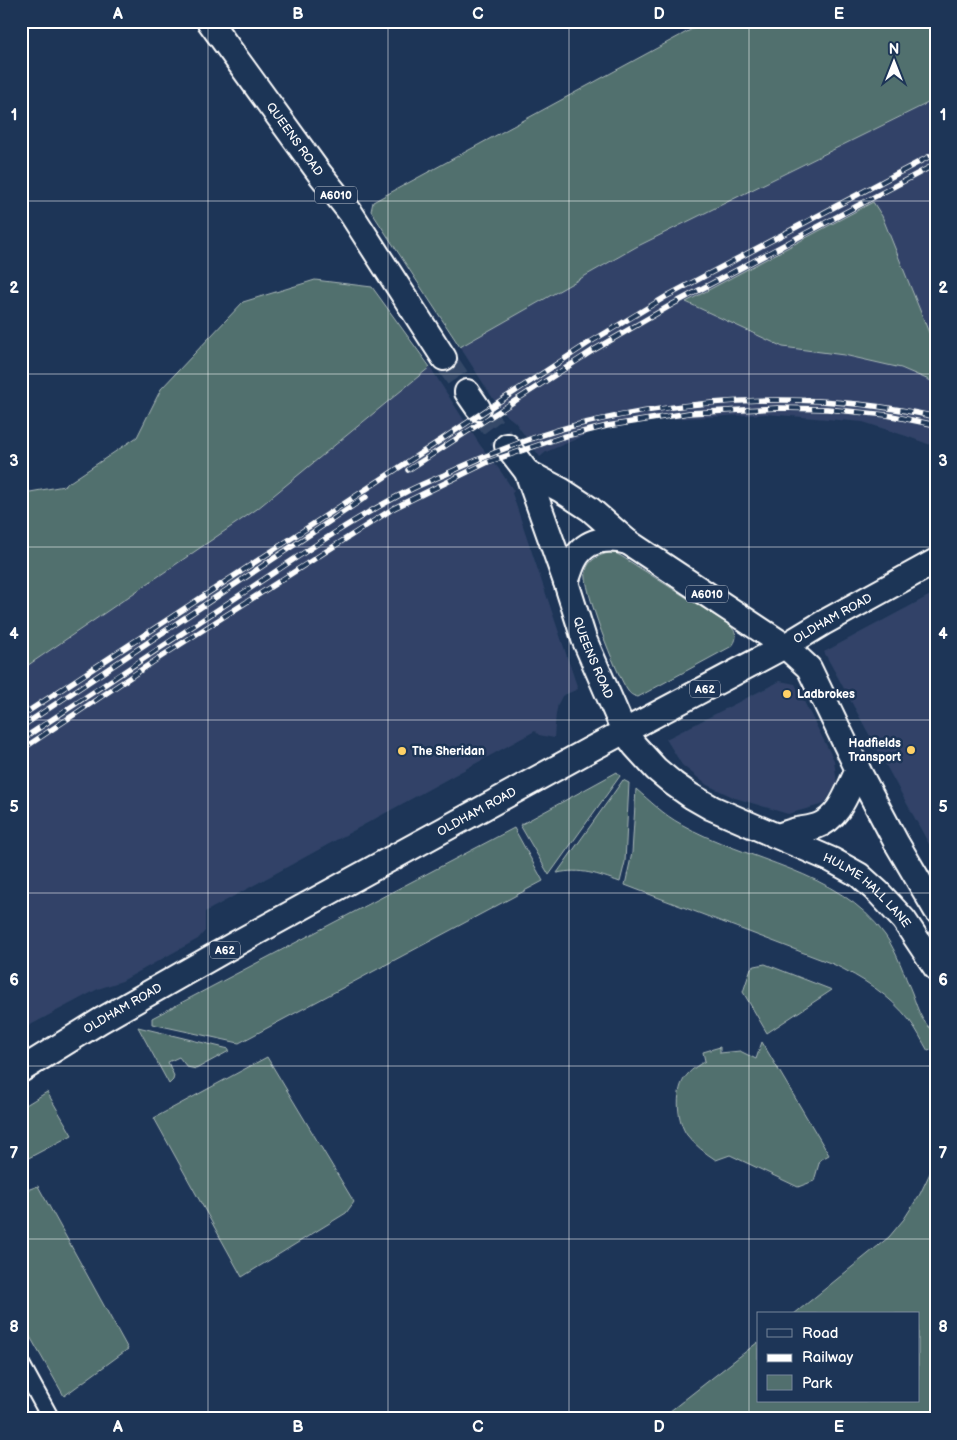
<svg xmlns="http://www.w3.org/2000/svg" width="957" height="1440" font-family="'Balsamiq Sans',sans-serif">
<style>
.built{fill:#304367}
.green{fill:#516f6e;stroke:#a8b7b6}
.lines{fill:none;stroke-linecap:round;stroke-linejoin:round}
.highway-tunnel{stroke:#344968;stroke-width:24;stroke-dasharray:24 12;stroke-linecap:butt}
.minor-casing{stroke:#fff;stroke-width:20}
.highway-casing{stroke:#fff;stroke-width:28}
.minor{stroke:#1d3557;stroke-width:16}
.highway{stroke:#1d3557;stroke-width:24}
.rail-casing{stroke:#fff;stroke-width:5.5}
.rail{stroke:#1d3557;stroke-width:4;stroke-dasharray:11;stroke-linecap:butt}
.grid{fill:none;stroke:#fff;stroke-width:1;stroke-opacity:0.55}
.poi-dot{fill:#ffd166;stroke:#1d3557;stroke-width:2}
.labels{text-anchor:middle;stroke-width:5;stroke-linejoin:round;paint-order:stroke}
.shield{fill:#1d3557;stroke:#bbc2cd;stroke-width:1}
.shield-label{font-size:11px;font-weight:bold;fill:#fff}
.street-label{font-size:12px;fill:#fff;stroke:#1d3557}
.poi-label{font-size:12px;font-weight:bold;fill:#fff;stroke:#1d3557;text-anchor:start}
.neatline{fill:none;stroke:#fff;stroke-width:2}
.grid-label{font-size:16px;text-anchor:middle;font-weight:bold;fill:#fff}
</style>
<rect width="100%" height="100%" fill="#1d3557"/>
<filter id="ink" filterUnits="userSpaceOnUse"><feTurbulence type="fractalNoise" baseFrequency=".02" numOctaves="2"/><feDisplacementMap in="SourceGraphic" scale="10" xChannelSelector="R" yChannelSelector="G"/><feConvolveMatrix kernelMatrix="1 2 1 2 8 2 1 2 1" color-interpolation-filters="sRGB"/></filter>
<g filter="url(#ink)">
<path class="built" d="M936,99V447L906,436L863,422L766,414L633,421L607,426L546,452L540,457L515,422L501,411L460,347L636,247Z
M430,367L480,445L499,469L514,491L512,493L578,689L562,696L558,704L556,714L554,738L539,735L535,731L205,912V931L198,939L122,981L98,989L21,1030V820L30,815L21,811V661L317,456Z
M936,592V857L824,652Z
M780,681L795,684L834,760L837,783L824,804L788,814L735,798L707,785L682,765L666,739Z"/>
<path class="green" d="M707,21H936V99L636,247L460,347L371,211L373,202Z
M873,202L882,216L936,350V383L901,368L844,355L783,347L686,302Z
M315,280L372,287L430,367L257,509L21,670V486L30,492L64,486L137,437L161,389L243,302Z
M609,553H615L621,556L728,624C736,631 739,637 732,646L638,697C634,696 631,695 628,691C617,676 582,587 586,571C588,560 599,555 609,553Z
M617,772L620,776L549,875L520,825Z
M623,780L629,783L625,862L620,882C597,874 581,868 557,873Z
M636,789C650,801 664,815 681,824C747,862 838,869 885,935C897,952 904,974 912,993C915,1001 918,1011 922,1018C931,1032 936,1028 936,1048L928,1051C922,1041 917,1030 910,1021C890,995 862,978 833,964L625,885L632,853Z
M514,828L543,881L239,1043L152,1024V1018Z
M765,964L832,990L767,1033L743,992L751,968L755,966Z
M138,1027L229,1049V1051L196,1069L187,1067L179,1057L168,1062L174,1076L173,1080L169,1084Z
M762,1042L829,1155L820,1160L814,1181L798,1187L730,1155L716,1160C705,1153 695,1145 687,1135C677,1121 675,1093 684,1079C690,1070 697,1066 705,1061L703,1052L720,1047V1053L740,1051L756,1059Z
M267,1057L354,1202L346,1213L242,1277L154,1118Z
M47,1092L72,1135L21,1162V1108Z
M936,1156V1419H660L758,1342V1401H918V1314H794L889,1237L904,1219L920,1194L931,1171Z
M21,1175L27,1190L38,1186L128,1349L64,1396L21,1321Z"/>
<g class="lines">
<path class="highway-tunnel" d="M444,358L467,392
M478,408L507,446"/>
<g class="minor-casing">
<path id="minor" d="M21,1364L51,1419"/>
</g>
<g class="highway-casing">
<g id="highway">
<path id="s1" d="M209,21L320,174L350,212L444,358"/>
<path d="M467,392L478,408"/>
<path id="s2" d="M507,446L527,472L566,582L584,639L624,731L635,746L656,769L674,784L691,796L712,808L832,860L859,875L879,893L904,920L936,968"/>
<path d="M527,472L561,490L590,509L628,542L785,646L809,668L858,770L896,842L936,910"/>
<path d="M566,582C569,575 571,566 575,559C586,539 608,537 628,542"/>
<path d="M778,836C785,834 791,831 797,830C804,829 811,828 817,826C841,817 847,791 858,770"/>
<path id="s3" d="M21,1070L100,1021L237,943L591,749L785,646L823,623L936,561"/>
</g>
</g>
<use href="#minor" class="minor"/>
<use href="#highway" class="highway"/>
<g class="rail-casing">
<path id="rail" d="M408,470L592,351L673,304L936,164
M21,716L587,344L667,296L936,153
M21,727L366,497
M21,740C94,691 167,643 240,595C292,561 343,525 398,496C413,488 429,481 444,475C486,455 530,437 576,425C693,397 818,390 936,417
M21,750L162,656L394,508L488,462L562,437L607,426L689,413L778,408L827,409L887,415L936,425"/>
</g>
<use href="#rail" class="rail"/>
</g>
</g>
<path class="grid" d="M208,21V1419M388,21V1419M569,21V1419M749,21V1419M21,201H936M21,374H936M21,547H936M21,720H936M21,893H936M21,1066H936M21,1239H936"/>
<g class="poi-dot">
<circle cx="787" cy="694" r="5"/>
<circle cx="911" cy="750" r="5"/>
<circle cx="402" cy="751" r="5"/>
</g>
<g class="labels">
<g class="shield">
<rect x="315" y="186.5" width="42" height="17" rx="4"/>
<rect x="686" y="585.5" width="42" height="17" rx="4"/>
<rect x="690" y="680.5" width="30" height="17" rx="4"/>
<rect x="210" y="941.5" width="30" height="17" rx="4"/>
</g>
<g class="shield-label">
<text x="336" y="199">A6010</text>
<text x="707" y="598">A6010</text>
<text x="705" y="693">A62</text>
<text x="225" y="954">A62</text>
</g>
<g class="street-label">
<text dy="4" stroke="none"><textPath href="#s1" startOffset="146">QUEENS ROAD</textPath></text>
<text dy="4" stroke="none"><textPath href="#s3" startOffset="929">OLDHAM ROAD</textPath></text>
<text dy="4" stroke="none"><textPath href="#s2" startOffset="230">QUEENS ROAD</textPath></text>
<text dy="4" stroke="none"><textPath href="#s3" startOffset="524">OLDHAM ROAD</textPath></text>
<text dy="4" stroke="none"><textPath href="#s2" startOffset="605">HULME HALL LANE</textPath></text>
<text dy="4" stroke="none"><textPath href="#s3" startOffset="119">OLDHAM ROAD</textPath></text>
</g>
<g class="poi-label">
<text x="797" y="698">Ladbrokes</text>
<text x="901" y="747" text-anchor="end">Hadfields<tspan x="901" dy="14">Transport</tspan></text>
<text x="412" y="755">The Sheridan</text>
</g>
</g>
<rect width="957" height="1440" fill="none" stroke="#1d3557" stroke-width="55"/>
<rect x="757" y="1312" width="162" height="90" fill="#1d3557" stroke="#77869a"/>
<rect x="767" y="1329" width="25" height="8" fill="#1d3557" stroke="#77869a"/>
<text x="802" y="1338" font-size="15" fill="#ffffff">Road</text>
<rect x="767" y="1354" width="25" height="8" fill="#ffffff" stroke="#77869a"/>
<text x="802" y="1362" font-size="15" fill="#ffffff">Railway</text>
<rect x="767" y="1375" width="25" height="15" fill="#516f6e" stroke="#77869a"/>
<text x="802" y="1388" font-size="15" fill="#ffffff">Park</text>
<g transform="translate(894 62)" stroke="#1d3557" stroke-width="4" paint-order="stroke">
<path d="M0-4L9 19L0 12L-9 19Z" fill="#ffffff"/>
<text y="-8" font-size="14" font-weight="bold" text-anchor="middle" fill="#ffffff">N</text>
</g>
<rect x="28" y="28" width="902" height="1384" class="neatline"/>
<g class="grid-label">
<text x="118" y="19">A</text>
<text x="298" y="19">B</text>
<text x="478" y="19">C</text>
<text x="659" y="19">D</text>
<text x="839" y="19">E</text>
<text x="14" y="120">1</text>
<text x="943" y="120">1</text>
<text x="14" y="293">2</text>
<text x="943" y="293">2</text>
<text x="14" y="466">3</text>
<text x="943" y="466">3</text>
<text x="14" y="639">4</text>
<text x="943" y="639">4</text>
<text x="14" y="812">5</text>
<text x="943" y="812">5</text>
<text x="14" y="985">6</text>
<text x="943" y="985">6</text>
<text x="14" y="1158">7</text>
<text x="943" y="1158">7</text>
<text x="14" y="1332">8</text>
<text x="943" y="1332">8</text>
<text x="118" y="1432">A</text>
<text x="298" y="1432">B</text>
<text x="478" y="1432">C</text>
<text x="659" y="1432">D</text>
<text x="839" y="1432">E</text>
</g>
</svg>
